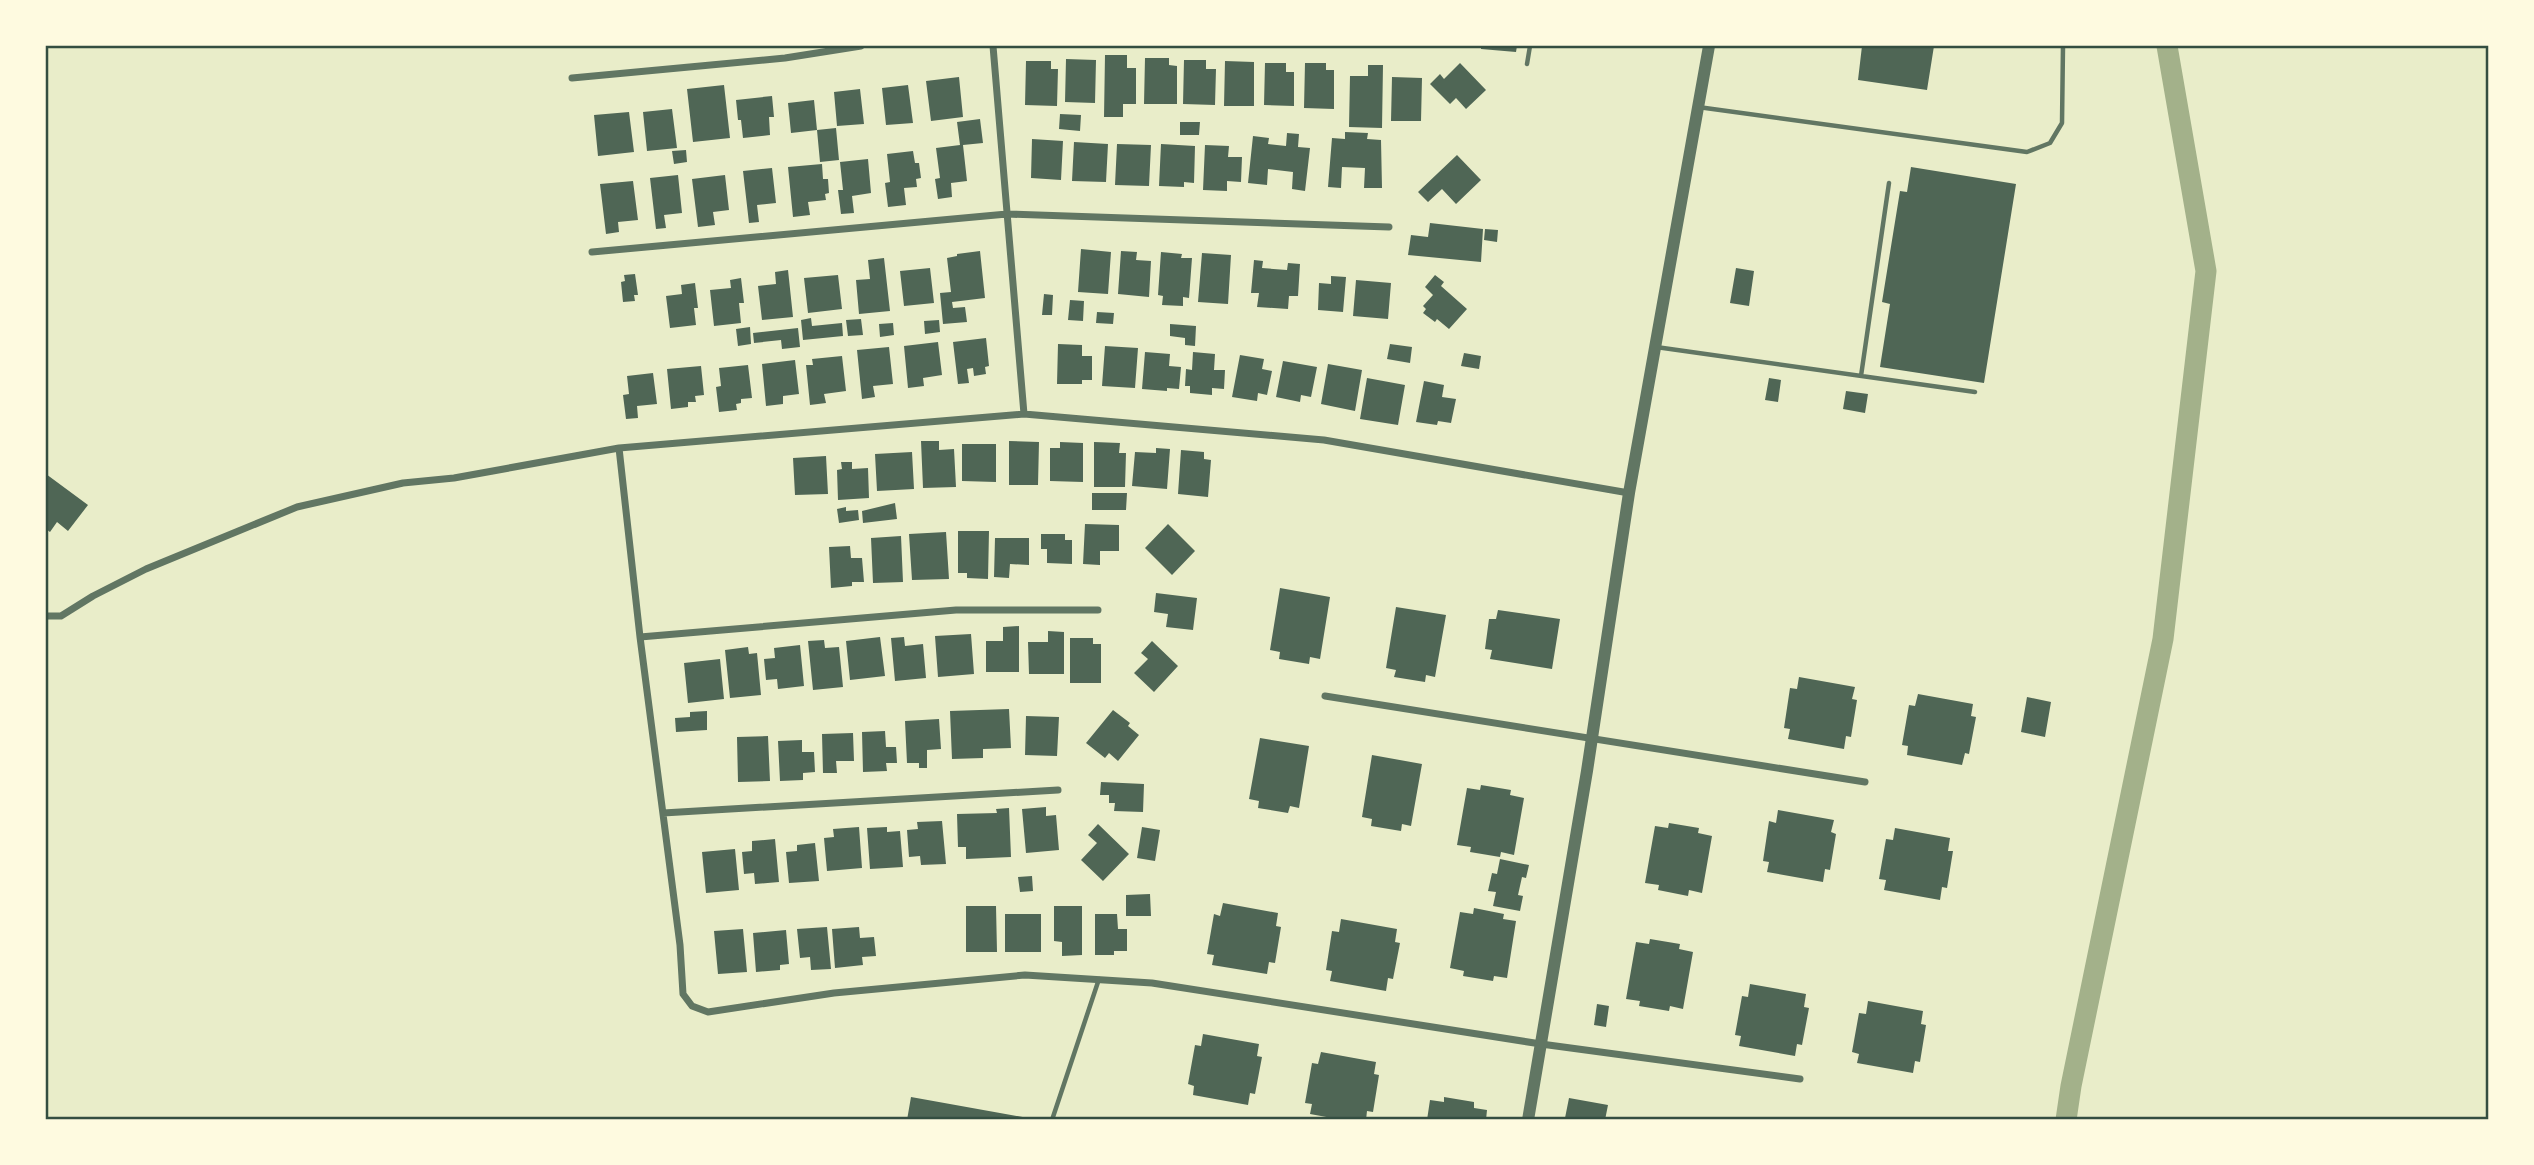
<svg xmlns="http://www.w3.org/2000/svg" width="2534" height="1165" font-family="'Source Sans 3',sans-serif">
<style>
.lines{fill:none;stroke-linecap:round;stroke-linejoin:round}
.canal{stroke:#a3b18a;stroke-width:21}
.building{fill:#4f6655}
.service{stroke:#617663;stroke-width:4.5}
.minor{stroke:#617663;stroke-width:7}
.tertiary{stroke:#617663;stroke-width:12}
.neatline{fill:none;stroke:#344e41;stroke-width:2.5}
</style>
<rect width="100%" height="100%" fill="#e9edc9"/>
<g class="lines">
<path class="canal" d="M2066,1120L2071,1086L2163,639L2206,271L2167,46"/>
</g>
<path class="building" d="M1481,46H1517L1516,52L1481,49Z
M1862,46H1934L1927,90L1858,80Z
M1105,55H1127V68H1136V104H1123V117H1104Z
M1145,58H1169V65L1177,66V104H1144Z
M1066,59L1096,60L1095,103L1065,102Z
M1184,60H1206V69H1216L1215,105L1183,104Z
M1026,61H1051V69H1058L1057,106L1025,105Z
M1225,61L1254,62V106H1224Z
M1265,63H1286V72H1294V106L1264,105Z
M1305,63H1326V70H1334V109L1304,108Z
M1460,63L1486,90L1466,109L1456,98L1450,104L1430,84L1440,74L1444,79Z
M1368,65H1383L1382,128L1349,127L1350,76H1368Z
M959,77L963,117L931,121L926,81Z
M1392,77L1422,78L1421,121H1391Z
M724,85L730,138L693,142L687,89Z
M908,85L913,123L886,125L882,88Z
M860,89L864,124L837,126L834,92Z
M772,96L774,117H769L770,135L743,138L741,120H738L736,100Z
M814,100L817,130L791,133L788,103Z
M672,109L677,148L647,151L643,112Z
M629,112L634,152L598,156L594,115Z
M1060,114L1081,115L1080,131L1059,129Z
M980,119L983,143L963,145L967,181L951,183L952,197L938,199L935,179L940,178L936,148L960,145L957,122Z
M1180,122H1200L1199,135H1180Z
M836,128L839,160L820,162L817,130Z
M1345,132L1368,133L1367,139L1381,140L1382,188H1364L1365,168L1342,167L1341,188L1328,187L1332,138L1345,139Z
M1287,133L1299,134L1298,147L1310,148L1305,191L1292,189L1293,172L1268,169L1267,185L1248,183L1253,136L1269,138L1268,144L1286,146Z
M1032,139L1063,141L1061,180L1031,178Z
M1074,142L1108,144L1106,182L1072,181Z
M1117,144L1151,145L1149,186L1115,185Z
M1161,144L1195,146L1194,183L1184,182V187L1159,186Z
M1205,145L1229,146L1228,157H1242L1241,182L1227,181V191L1203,190Z
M686,150L687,162L674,164L672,151Z
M913,151L915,163H919L921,178L916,179L917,187L904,188L906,205L888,207L885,183L890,182L887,154Z
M1457,155L1481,180L1456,204L1442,189L1428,202L1418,192Z
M868,159L871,193L852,196L854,213L841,214L838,190H843L840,162Z
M822,164L823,179H828L829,193L825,194L826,200L808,202L810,215L793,217L788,167Z
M1911,167L2016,184L1984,383L1880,367L1890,304L1882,302L1900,191L1907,192Z
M772,168L776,203L757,205L759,222L749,223L743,171Z
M678,175L682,213L664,215L666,228L656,229L650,178Z
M725,175L729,210L713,212L715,225L698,227L692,179Z
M633,181L638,220L618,222L619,232L606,234L600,184Z
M1430,223L1483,229L1481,262L1408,255L1411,235L1428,237Z
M1485,229L1498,230L1497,242L1484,240Z
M1081,249L1111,252L1108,294L1078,292Z
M980,251L985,298L952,302L953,308L965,307L967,322L943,324L940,293L951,292L947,258L957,256V254Z
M1121,251L1137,252L1136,260L1151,261L1149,297L1118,294Z
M1161,252L1182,254L1181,258H1192L1189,298L1183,297V306L1162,305L1163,296L1158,295Z
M1202,253L1231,255L1228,304L1198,302Z
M884,258L890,311L859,314L856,280L870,279L868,260Z
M1254,260L1263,261L1262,268L1287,270L1288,263L1300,264L1298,296H1289L1288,309L1257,307L1259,293H1251Z
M930,268L934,303L904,306L900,271Z
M1736,268L1754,271L1749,306L1730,303Z
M788,270L793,317L762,320L758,286L776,284L775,272Z
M635,274L638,295H634L635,301L623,302L621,282L625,281L624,275Z
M838,275L842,309L808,313L804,278Z
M1435,275L1444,282L1441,286L1467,309L1449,329L1437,319L1435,322L1423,313L1426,309L1423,306L1433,295L1425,287Z
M1331,276L1346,277L1343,312L1318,310L1319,283L1331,284Z
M741,278L744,303H739L741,323L714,326L710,290L731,288L730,280Z
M1356,280L1391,283L1388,319L1353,316Z
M695,283L698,308H694L696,325L670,328L666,296L682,294L681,285Z
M1044,294L1053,295L1052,315H1042Z
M1070,300L1084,301L1083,321L1068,320Z
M1097,312L1114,313L1113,324L1096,323Z
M811,318L812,326L842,323L843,336L803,340L801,320Z
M861,319L863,335L848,336L846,320Z
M939,320L940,332L925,334L924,321Z
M893,323L894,335L880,337L879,324Z
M1170,324L1196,326L1195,346L1185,345V338L1170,336Z
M750,327L751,344L738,346L736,329Z
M798,328L800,347L782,349L781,340L754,343L753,333Z
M986,338L989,366L985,367L986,374L974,376L973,368L967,369L969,383L958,384L953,342Z
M938,342L942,375L923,378L924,386L908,388L904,346Z
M1058,344L1082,345V356H1092V380H1082V384H1057Z
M1390,344L1412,347L1410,363L1387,359Z
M1105,346L1138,348L1135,388L1102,386Z
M889,347L893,384L873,386L875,397L862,399L857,350Z
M1145,352L1170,354L1169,366L1181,367L1179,389L1167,388V391L1142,389Z
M1193,352L1215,354L1214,370H1225L1224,389L1212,388V395L1190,393V386H1185L1186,369L1192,370Z
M1464,353L1481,356L1479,369L1461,366Z
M1240,355L1264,359L1262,369L1272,371L1267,395L1258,393L1257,401L1232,397Z
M842,356L846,391L824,394L826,403L810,405L806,365H813L812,359Z
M795,360L799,394L783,396V404L766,406L762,364Z
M1283,361L1317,367L1311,397L1301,395L1300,402L1276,397Z
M1328,364L1362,370L1355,411L1321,404Z
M748,365L752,398L741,399V403L736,404L737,410L719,412L716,387L721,386L719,368Z
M701,366L704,395L695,396L696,402H688V407L671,409L667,369Z
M653,373L657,404L637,406L638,418L626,419L623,395L629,394L627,376Z
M1367,378L1405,385L1398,425L1360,419Z
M1769,378L1781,380L1778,402L1765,400Z
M1424,381L1444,385L1442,397L1456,399L1451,423L1438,421L1437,425L1416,422Z
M1846,391L1868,394L1865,413L1843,409Z
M921,441H939V450L954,449L956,487L923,488Z
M1009,441L1039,442L1038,485H1009Z
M1060,442L1083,443V482L1050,481V448H1060Z
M1094,442L1120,443L1119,453H1126L1125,487H1094Z
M962,444H996V482L962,481Z
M1156,448L1170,449L1167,489L1132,486L1135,452L1156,453Z
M1181,450L1204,452V459L1211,460L1208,497L1178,494Z
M912,452L914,489L877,491L875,454Z
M826,456L828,494L795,495L793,458Z
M841,462H852V469L868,468L869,498L838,500L837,470L842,469Z
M46,474L88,505L68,531L57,522L50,532L46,529Z
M1092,493H1127L1126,510H1092Z
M895,503L897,519L863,523L862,511Z
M846,507V511L858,510L859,520L839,523L837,509Z
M1085,524L1119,525V551H1100V565L1083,564Z
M1168,524L1195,551L1172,575L1145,548Z
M958,531H989L988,579L967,578V573H958Z
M946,532L949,579L912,580L909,534Z
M1041,534H1065V540H1072V564L1047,563V549H1041Z
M901,536L903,582L873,583L871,538Z
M995,538H1029V565L1010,564L1009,578L994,577Z
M850,546L851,558H862L864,582H852V586L831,588L829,547Z
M1280,588L1330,597L1320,659L1310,657L1309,664L1279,659L1280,652L1270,650Z
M1156,593L1197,598L1193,630L1166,627L1168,614L1154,612Z
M1396,607L1446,615L1435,677L1426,675L1425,682L1394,677L1396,670L1386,668Z
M1498,610L1560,619L1552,669L1490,659L1492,650L1485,649L1489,619H1496Z
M1019,626V672H986V641H1003V627Z
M1048,631L1064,632V674H1029L1028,642H1048Z
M971,634L974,674L938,677L935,636Z
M880,637L885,676L850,680L846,641Z
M904,637L905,646L923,644L926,678L895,681L891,638Z
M1070,638H1093V644H1101V683H1070Z
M824,640L825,648L839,647L843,687L813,690L808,641Z
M1152,641L1178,666L1154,692L1134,673L1148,659L1141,653Z
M800,645L804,686L778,689L777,679L766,680L764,659L775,658L774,648Z
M748,647L749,654L757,653L761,695L730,698L725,650Z
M720,659L724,699L688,703L684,663Z
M1799,677L1855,687L1852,699L1857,700L1851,737L1846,736L1844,749L1788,739L1790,729L1784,728L1790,688L1797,689Z
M1918,694L1973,704L1971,716L1976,717L1969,754L1965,753L1962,765L1907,755L1908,746L1902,745L1909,705L1915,706Z
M2027,697L2051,702L2045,737L2021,732Z
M1009,709L1011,748L983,749V758L952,759L950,711Z
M1113,710L1130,723L1128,726L1139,735L1118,761L1109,753L1105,758L1086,743Z
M707,711V730L676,732L675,718L690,717V712Z
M1026,716L1059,717L1057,756L1025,755Z
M939,719L941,749L927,750V768H919V763H907L905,721Z
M885,731L886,747H896L897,763H886L887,771L863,772L862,732Z
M853,733L854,761H836L837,773H823L822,734Z
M768,736L770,781L738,782L737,737Z
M1260,738L1309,746L1299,808L1290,806L1288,813L1258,808L1259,801L1249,799Z
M802,740V752H814L815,772L803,773V780L780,781L778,741Z
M1372,755L1422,764L1411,826L1402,824L1401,831L1371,826L1372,819L1362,817Z
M1101,782L1144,784L1143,812L1114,811L1115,803H1109V795H1100Z
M1481,785L1511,790L1510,795L1524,798L1514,855L1501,852L1500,857L1470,852L1471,847L1457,845L1467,788L1480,790Z
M1046,807V816L1056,815L1059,850L1026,853L1022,809Z
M1009,808L1011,857L966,859V847H958L957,814L997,813L996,809Z
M1778,810L1834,820L1831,832L1836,834L1830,870L1825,869L1823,882L1767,872L1769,862L1763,861L1769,821L1776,823Z
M942,821L946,864L921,865L920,856L909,857L907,830L918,829L917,822Z
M1669,823L1699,828L1698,833L1712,836L1702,893L1689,890L1688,896L1658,890L1659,885L1645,883L1655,826L1668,828Z
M1098,824L1129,854L1103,881L1081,860L1097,843L1088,835Z
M859,827L862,868L827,871L824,838L834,837L833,829Z
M887,827V832L900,831L903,867L870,869L867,828Z
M1142,827L1160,830L1155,861L1137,858Z
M1895,828L1950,838L1948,851H1953L1947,888L1942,887L1940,900L1884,890L1886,880L1879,879L1886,839L1893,840Z
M775,839L779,882L755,884L754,873L744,874L742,852L752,851V841Z
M815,843L819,881L789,883L786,852L797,851V845Z
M735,849L739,890L706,893L702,852Z
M1500,859L1529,865L1526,878L1522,877L1518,895L1523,896L1520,911L1493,906L1496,892L1488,891L1492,873L1497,874Z
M1032,876L1033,891L1020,892L1018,877Z
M1150,894L1151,916H1126V895Z
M1223,903L1278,913L1276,926L1281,927L1275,963L1269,962L1267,974L1212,965L1214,955L1207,954L1214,914L1220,916Z
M966,906H996L997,952H966Z
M1054,906H1082V955L1062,956V942L1054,941Z
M1474,908L1504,914L1503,919L1516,921L1507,978L1494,976L1493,981L1463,976L1464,971L1450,968L1460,912L1473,914Z
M1005,914H1041V952H1005Z
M1095,914H1117L1118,929H1127V951H1114V955H1095Z
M1341,919L1397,929L1395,942L1400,943L1393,979L1388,978L1386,991L1330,981L1332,971L1326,970L1332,931L1339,932Z
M827,927L831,969L811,970L810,957L800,958L797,929Z
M859,927L860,938L874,937L876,956L862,957L863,965L835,968L832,929Z
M743,929L747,972L718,974L714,931Z
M786,930L789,964L780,965V970L756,972L753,933Z
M1650,939L1680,944L1679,949L1693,952L1683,1009L1670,1006L1669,1011L1639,1006L1640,1001L1626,999L1636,942L1649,944Z
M1750,984L1806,994L1804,1007L1809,1008L1802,1045L1797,1044L1795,1056L1739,1046L1741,1036L1735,1035L1742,996L1748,997Z
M1868,1001L1923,1011L1921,1024L1926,1025L1920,1062L1915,1061L1913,1073L1857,1063L1859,1054L1852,1052L1859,1013L1866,1014Z
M1597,1004L1609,1006L1606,1027L1594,1025Z
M1203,1034L1259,1044L1257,1056L1262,1057L1255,1094L1250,1093L1248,1105L1193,1095L1194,1086L1188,1084L1195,1045L1201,1046Z
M1321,1052L1376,1062L1374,1074L1379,1075L1373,1112L1367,1111L1366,1120H1343L1310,1114L1312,1104L1305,1103L1312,1063L1318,1064Z
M911,1097L1028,1118V1120H907Z
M1444,1097L1474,1102V1108L1487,1110L1486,1120H1427L1430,1100L1444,1102Z
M1569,1098L1608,1105L1605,1120L1565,1118Z"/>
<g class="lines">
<path class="service" d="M1527,64L1530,46
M1698,107L2027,152L2050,143L2062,123L2063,46
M1656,347L1975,392
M1861,376L1889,183
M1052,1120L1099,979"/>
<path class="minor" d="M993,46L1024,414
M572,78L785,58L861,46
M592,252L1007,214L1389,227
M619,448L640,637L680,945L683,994L692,1006L708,1012L834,993L1025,975L1152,983L1541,1044L1800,1079
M46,616H61L93,596L146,569L297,507L403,483L454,478L619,448L1024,414L1324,440L1629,493
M640,637L956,610H1098
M1325,696L1865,782
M663,813L1058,790"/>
<path class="tertiary" d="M1528,1120L1587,771L1629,493L1709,46"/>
</g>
<rect width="2534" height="1165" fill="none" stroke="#fefae0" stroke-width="94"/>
<rect x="47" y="47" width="2440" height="1071" class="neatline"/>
</svg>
